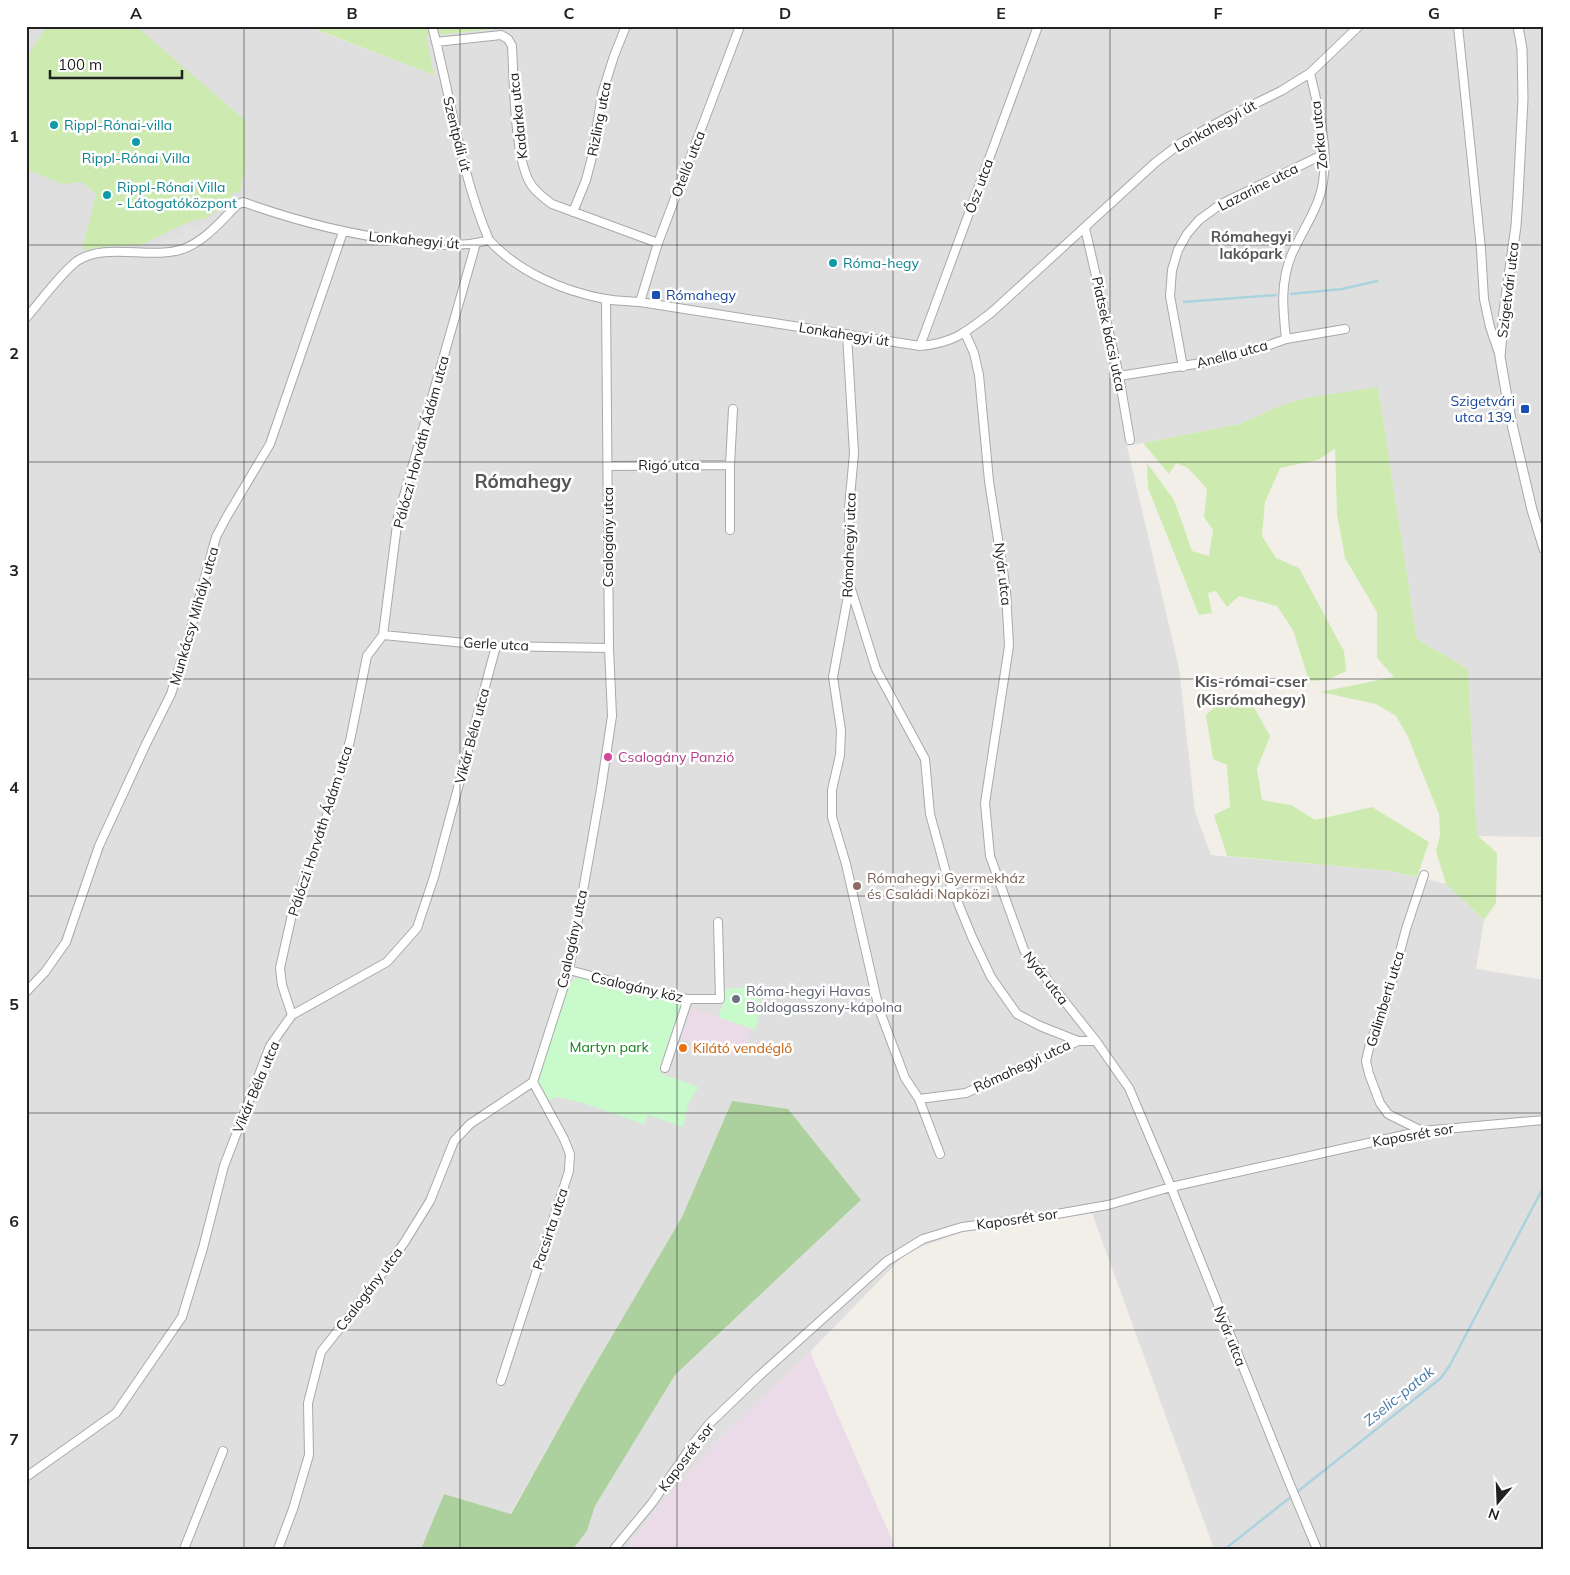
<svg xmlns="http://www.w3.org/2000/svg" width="1570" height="1575" font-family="Mulish,sans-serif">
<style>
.residential{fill:#e0dfdf}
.industrial{fill:#ebdbe8}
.grass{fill:#cdebb0}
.forest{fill:#add19e}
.park{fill:#c8facc}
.parking{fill:#e2e2e2}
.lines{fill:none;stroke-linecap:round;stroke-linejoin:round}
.stream{stroke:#aad3df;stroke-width:2.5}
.minor-casing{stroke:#a9a9a9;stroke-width:10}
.tertiary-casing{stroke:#a9a9a9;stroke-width:11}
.minor{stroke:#fff;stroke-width:8}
.tertiary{stroke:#fff;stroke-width:9}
.grid{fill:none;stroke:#222;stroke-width:1;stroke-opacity:0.55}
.culture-dot{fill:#0f9aa8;stroke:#fff;stroke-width:2}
.transit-dot{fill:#1a4fb4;stroke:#fff;stroke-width:2}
.hotel-dot{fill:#d1479c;stroke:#fff;stroke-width:2}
.education-dot{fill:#8d6e63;stroke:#fff;stroke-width:2}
.worship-dot{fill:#6b7280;stroke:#fff;stroke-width:2}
.food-dot{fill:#e8710a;stroke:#fff;stroke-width:2}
.labels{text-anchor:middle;stroke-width:5;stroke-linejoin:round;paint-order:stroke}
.street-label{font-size:14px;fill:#222;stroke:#fff}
.culture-label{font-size:14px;fill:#0d838f;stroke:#fff;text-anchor:start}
.transit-label{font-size:14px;fill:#164399;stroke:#fff;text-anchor:start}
.hotel-label{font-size:14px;fill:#b23c85;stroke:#fff;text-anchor:start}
.education-label{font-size:14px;fill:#785e54;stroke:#fff;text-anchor:start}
.worship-label{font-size:14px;fill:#5b616d;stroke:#fff;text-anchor:start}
.park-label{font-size:14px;fill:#0c8416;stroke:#fff}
.food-label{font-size:14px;fill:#c56008;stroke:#fff;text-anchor:start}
.neighbourhood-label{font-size:15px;font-weight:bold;fill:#555;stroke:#fff}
.water-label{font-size:15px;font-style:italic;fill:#4a7aab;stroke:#fff}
.quarter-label{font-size:16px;font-weight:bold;fill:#555;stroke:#fff}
.district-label{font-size:19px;font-weight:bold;fill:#555;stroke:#fff}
.neatline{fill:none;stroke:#222;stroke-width:2}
.grid-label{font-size:16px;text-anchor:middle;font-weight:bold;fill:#222}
</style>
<rect width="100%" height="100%" fill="#f2efe9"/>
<path class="residential" d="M26,26H306L434,75L425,36L526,26H1544V837L1477,836L1468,669L1417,639L1378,387L1277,407L1240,424L1127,446L1179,668L1195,812L1211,855L1391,871L1446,884L1484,920L1476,969L1544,980V1549H1214L1092,1213L1041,1221L972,1228L907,1252L810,1352L718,1440L655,1511L626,1549H573L587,1531L595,1506L675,1375L861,1200L732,1101L682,1217L582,1387L510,1514L444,1494L421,1549H26Z"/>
<path class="industrial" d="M692,1008L752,1029L745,1048L730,1056L681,1039Z
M810,1352L896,1549H626L655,1511L718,1440Z"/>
<path class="grass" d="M47,26H136L246,121V162L240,192L232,193L230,201L207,218L191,221L140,245L109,246L82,250L96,194L82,182L62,184L26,169V58Z
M307,26H526L426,36L434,75Z
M1378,387L1417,639L1468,669L1477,835L1497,853L1496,903L1484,920L1446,884L1436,851L1440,835L1439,814L1408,737L1396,716L1376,704L1320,692L1394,677L1377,658V612L1345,558L1337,514L1335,449L1318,460L1280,468L1265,502L1262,536L1276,558L1299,568L1344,651L1346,671L1327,680L1309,681L1293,630L1277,606L1239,596L1227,607L1216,591L1208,593L1212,613L1199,615L1148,488L1147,463L1174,500L1192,551L1209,556L1213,530L1204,517L1207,489L1188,468L1176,463L1169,474L1143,443L1240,424L1277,407L1305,398Z
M1227,695L1250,700L1270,736L1257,769L1262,800L1291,805L1315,820L1372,807L1429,842L1417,877L1391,871L1227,856L1214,815L1230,807L1227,765L1213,759L1206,715Z"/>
<path class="forest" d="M732,1101L788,1109L861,1200L675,1375L595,1506L587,1531L573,1549H421L444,1494L511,1514L582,1387L682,1217Z"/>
<path class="park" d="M579,977L645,996L684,1003L659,1073L699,1087L689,1102L683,1127L648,1115L644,1124L583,1103L558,1097L545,1101L537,1081L571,982Z
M761,986L758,1020L755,1030L718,1017L724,1002L725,989Z"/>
<path class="parking" d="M206,221L213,229L183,249L151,252V243L184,237L183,228L189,225L196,229Z"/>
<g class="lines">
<path class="stream" d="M1291,294L1342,289L1377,281
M1184,302L1276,295
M1225,1549L1441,1378L1450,1365L1544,1186"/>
<g class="minor-casing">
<path id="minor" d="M432,26C451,97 460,172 489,240
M1458,26L1481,249L1484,299L1490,327L1500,356
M436,42L501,35L508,39L512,46C514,79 514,162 532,186C538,194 545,199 552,204L658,243
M573,212L586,180L592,157L602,94L614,56L626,26
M1085,228L1119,376L1130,440
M640,302L658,243L740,26
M26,318C40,302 61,273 77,261C105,242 152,260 183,249C205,241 221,221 237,205L243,202C296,221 346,234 402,241C430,245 461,248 489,240C518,272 563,291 605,299C616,301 628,301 640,302L920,346C954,343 966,332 992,312L1156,162L1181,143L1230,116L1281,91L1310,73L1359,26
M965,333L974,353L979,375L989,481L1006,591L1009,646L985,803L990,856L1024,950L1096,1041L1129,1088L1171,1187L1289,1482L1317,1549
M847,334L854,453L849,508L850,585L833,677L841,730L840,755L832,790V817L846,864L879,1009L905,1078L919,1099L966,1093L1078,1041H1096
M1286,339C1283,310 1280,284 1291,256C1301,232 1319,209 1323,182C1329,147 1318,107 1310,73
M920,346L1038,26
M1183,367L1170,296L1172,270L1178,250L1187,234L1199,220L1221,204L1324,154
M1119,376L1214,361L1252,351L1286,339L1345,329
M608,466L730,465
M730,530V465L733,409
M851,589L876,669L925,759L930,814L947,876L972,937L991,977L1017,1014L1040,1026L1078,1041
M383,635L496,646L609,648
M569,970L663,995L688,999H720L718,922
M26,992L45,972L66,942L99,846L146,744L171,694L188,639L216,537L226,518L270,444L343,232
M292,1015L282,985L280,968L293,910L322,831L350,741L367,656L383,635L398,517L476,243
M665,1068L688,999
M919,1099L940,1154
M1422,1131L1388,1114L1380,1103L1369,1074L1366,1061L1370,1044L1388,997L1406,929L1424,875
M501,1381L569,1171L570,1154L564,1139L533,1082
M26,1477L116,1413L182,1317L203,1248L224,1166L270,1046L292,1015L387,962L417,928L434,877L496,646
M184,1549L223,1451
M278,1549L293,1509L309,1455L308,1403L321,1352L373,1286L404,1243L430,1201L454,1141L470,1124L533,1082L569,970L601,789L612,716L609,648L606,299
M614,1549L652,1503L693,1444L709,1424L759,1376L887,1261L923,1239L962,1227L1040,1217L1108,1205L1171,1187L1422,1131L1544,1120"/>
</g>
<g class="tertiary-casing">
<path id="tertiary" d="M1518,26L1522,49L1523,99L1518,196L1516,226L1504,311L1500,357L1511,420L1532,510L1544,549"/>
</g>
<use href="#minor" class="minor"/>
<use href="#tertiary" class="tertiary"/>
</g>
<path class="grid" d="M244,26V1549M460,26V1549M677,26V1549M893,26V1549M1110,26V1549M1326,26V1549M26,245H1544M26,462H1544M26,679H1544M26,896H1544M26,1113H1544M26,1330H1544"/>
<g class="culture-dot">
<circle cx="54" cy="125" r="5"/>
<circle cx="136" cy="142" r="5"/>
<circle cx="107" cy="195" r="5"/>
<circle cx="833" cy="263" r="5"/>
</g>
<g class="transit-dot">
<rect x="651" y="290" width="10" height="10" rx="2.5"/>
<rect x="1520" y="404" width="10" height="10" rx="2.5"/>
</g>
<circle class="hotel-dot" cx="608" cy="757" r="5"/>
<circle class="education-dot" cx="857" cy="886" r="5"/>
<circle class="worship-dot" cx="736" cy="999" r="5"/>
<circle class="food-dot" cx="683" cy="1048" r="5"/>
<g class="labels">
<g class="street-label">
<text transform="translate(518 116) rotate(-96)" y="5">Kadarka utca</text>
<text transform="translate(599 119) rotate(-79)" y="5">Rizling utca</text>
<text transform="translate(1215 126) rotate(-29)" y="5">Lonkahegyi út</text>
<text transform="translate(457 134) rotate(76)" y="5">Szentpáli út</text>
<text transform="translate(1319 135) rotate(-96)" y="5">Zorka utca</text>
<text transform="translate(688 164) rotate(-69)" y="5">Otelló utca</text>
<text transform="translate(979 186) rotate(-70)" y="5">Ősz utca</text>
<text transform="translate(1258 187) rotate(-27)" y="5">Lazarine utca</text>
<text transform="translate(414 240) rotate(5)" y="5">Lonkahegyi út</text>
<text transform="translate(1508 290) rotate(-83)" y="5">Szigetvári utca</text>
<text transform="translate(844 334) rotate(9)" y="5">Lonkahegyi út</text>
<text transform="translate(1109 334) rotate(78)" y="5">Piatsek bácsi utca</text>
<text transform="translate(1232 354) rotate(-15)" y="5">Anella utca</text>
<text transform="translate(421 442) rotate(-75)" y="5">Pálóczi Horváth Ádám utca</text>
<text x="669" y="470">Rigó utca</text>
<text transform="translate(608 537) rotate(-90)" y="5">Csalogány utca</text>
<text transform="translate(849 545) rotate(-88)" y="5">Rómahegyi utca</text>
<text transform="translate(1003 574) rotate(83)" y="5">Nyár utca</text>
<text transform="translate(194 616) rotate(-74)" y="5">Munkácsy Mihály utca</text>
<text transform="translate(496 644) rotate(3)" y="5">Gerle utca</text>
<text transform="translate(472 736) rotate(-75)" y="5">Vikár Béla utca</text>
<text transform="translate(320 831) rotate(-72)" y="5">Pálóczi Horváth Ádám utca</text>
<text transform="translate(572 939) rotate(-78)" y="5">Csalogány utca</text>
<text transform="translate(1046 978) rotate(52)" y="5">Nyár utca</text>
<text transform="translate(637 987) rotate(13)" y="5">Csalogány köz</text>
<text transform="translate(1385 999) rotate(-73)" y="5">Galimberti utca</text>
<text transform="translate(1022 1066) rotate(-25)" y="5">Rómahegyi utca</text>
<text transform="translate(256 1087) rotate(-67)" y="5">Vikár Béla utca</text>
<text transform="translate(1413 1135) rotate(-10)" y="5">Kaposrét sor</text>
<text transform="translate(1017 1219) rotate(-8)" y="5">Kaposrét sor</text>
<text transform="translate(550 1229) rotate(-72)" y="5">Pacsirta utca</text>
<text transform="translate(369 1289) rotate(-53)" y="5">Csalogány utca</text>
<text transform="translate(1230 1336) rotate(68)" y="5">Nyár utca</text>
<text transform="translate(686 1457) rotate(-53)" y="5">Kaposrét sor</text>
</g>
<g class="culture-label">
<text x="64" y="130">Rippl-Rónai-villa</text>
<text x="136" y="163" text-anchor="middle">Rippl-Rónai Villa</text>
<text x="117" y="192">Rippl-Rónai Villa<tspan x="117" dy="16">- Látogatóközpont</tspan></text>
<text x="843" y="268">Róma-hegy</text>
</g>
<g class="transit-label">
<text x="666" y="300">Rómahegy</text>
<text x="1515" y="406" text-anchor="end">Szigetvári<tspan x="1515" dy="16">utca 139.</tspan></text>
</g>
<g class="hotel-label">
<text x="618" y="762">Csalogány Panzió</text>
</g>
<g class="education-label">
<text x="867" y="883">Rómahegyi Gyermekház<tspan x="867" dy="16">és Családi Napközi</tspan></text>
</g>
<g class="worship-label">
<text x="746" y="996">Róma-hegyi Havas<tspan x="746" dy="16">Boldogasszony-kápolna</tspan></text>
</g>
<g class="park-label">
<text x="609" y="1052">Martyn park</text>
</g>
<g class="food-label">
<text x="693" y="1053">Kilátó vendéglő</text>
</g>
<g class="neighbourhood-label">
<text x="1251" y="242">Rómahegyi<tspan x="1251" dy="17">lakópark</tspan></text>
</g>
<g class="water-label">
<text transform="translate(1399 1396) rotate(-39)" y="5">Zselic-patak</text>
</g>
<g class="quarter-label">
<text x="1251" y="687">Kis-római-cser<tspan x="1251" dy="18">(Kisrómahegy)</tspan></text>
</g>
<g class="district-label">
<text x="523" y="488">Rómahegy</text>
</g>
</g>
<rect width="1570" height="1575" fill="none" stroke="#ffffff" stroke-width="55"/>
<g transform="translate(1498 1502) rotate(199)" stroke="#ffffff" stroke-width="4" paint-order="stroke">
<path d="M0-4L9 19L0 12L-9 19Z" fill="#222222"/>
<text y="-8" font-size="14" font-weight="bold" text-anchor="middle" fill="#222222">N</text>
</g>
<path d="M50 70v8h132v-8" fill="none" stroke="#222222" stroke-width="2.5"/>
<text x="58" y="70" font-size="15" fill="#222222" stroke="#ffffff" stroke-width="4" paint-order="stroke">100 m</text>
<rect x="28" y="28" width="1514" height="1520" class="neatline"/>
<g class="grid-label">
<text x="136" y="19">A</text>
<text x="352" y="19">B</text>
<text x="569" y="19">C</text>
<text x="785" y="19">D</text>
<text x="1001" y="19">E</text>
<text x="1218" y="19">F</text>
<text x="1434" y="19">G</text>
<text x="14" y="142">1</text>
<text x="14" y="359">2</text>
<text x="14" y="576">3</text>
<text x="14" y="793">4</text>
<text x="14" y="1010">5</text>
<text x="14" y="1227">6</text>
<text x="14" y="1445">7</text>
</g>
</svg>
